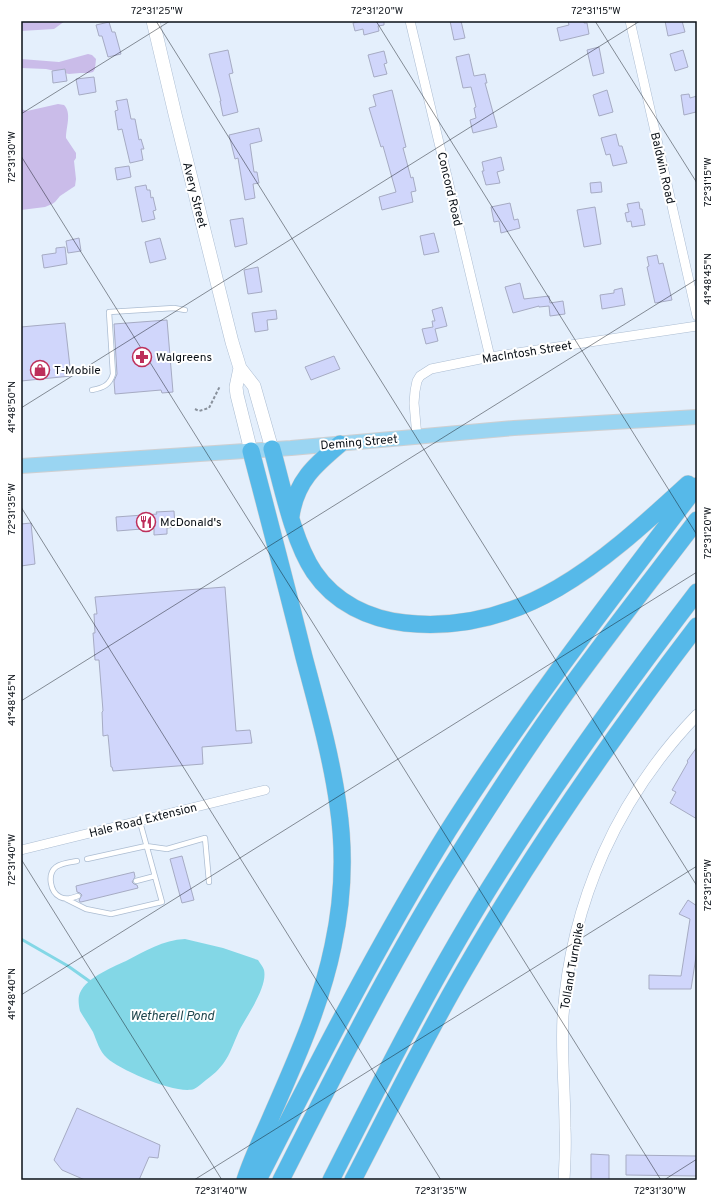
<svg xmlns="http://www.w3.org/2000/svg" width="718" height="1201" font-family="Overpass,sans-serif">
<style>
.green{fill:#cabce9}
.water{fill:#83d7e6}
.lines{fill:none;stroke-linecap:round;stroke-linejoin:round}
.stream{stroke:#83d7e6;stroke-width:3}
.building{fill:#d0d6fb;stroke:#a6abc3}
.service-casing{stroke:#acbdd2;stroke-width:6}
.minor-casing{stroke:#acbdd2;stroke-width:10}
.tertiary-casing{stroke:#acbdd2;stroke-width:12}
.secondary-casing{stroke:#acbdd2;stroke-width:14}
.primary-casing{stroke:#cecfd1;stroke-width:16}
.motorway-casing{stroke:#cecfd1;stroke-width:18}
.path{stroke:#89919c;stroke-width:2;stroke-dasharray:3 2;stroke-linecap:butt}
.service{stroke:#fff;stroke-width:4.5}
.minor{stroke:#fff;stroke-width:9}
.tertiary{stroke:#fff;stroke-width:11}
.secondary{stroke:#fff;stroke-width:13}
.primary{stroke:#9ad5f2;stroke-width:14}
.motorway{stroke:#56b9e9;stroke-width:17}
.ticks{fill:none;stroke:#0a1017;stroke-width:1;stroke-opacity:0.45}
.labels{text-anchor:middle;stroke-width:4;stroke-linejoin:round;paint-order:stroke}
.street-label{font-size:12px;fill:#0a1017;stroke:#fff}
.poi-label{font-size:12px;fill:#0a1017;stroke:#fff;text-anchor:start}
.water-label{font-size:13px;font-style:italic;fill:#1e454c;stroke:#fff}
.neatline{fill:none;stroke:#0a1017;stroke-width:1.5}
.ticks-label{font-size:10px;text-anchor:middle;fill:#0a1017}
</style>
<rect width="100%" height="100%" fill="#e4effc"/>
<path class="green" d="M21,21H65L54,29L21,31Z
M88,54L92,55L96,59L95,69L93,72L89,73H80L69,74L46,69L21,68V59L59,62Z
M58,104L64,105C72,113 66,127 66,138L76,153V158L74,161L76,179L75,186L60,196L55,202L52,204L45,207L21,210V109L27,111Z"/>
<path class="water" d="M185,939L223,948L258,960C260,963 263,967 264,970C268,987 246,1017 239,1031C229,1054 227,1065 206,1080C202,1083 198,1087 194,1089C177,1095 120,1070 107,1058C99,1051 97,1041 93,1032C89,1025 84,1018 80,1011C79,1007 78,1000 79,996C83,979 111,968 126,961C145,951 163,940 185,939Z"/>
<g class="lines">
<path class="stream" d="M21,939L68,966L92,983"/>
</g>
<path class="building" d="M361,21H384V25L378,26L379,31L364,35L363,29L355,31L353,23Z
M450,21H461L465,38L454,40Z
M568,21H584V23H587L589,34L560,41L557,28L569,25Z
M665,21H682L685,32L668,36Z
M109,22L112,32H115L121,54L108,57L102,36H99L96,25Z
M599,47L604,73L593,76L587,50Z
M228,50L233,73L229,74L238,112L223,116L220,101H221L209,54Z
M683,50L688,67L675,71L670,54Z
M384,51L387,63L384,64L387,74L374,77L368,55Z
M469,54L474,76L485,74L487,83H485L497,127L473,133L470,120L476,118L474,108L476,107L471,87L463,88L456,57Z
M65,69L67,81L53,83L52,71Z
M94,77L96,92L79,95L76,79Z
M392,90L406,147L403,148L411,178L413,177L416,191L411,192L413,202L382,210L379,197L396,192L383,146L381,147L369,108L376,106L373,95Z
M607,90L613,112L599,116L593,95Z
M689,94L690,98L697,96L696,112L684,115L681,95Z
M127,99L131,119H135L139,140L141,139L144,149H141L143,160L130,163L122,129L118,130L115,111L118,110L116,101Z
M259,128L262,141L250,144L254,172H257L259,183L253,184L255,198L245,200L238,158L235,159L229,135Z
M616,134L619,146H622L627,163L613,166L610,154L606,155L601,138Z
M501,157L504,170L497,172L500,183L486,185L482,171H484L482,162Z
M129,166L131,177L117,180L115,168Z
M601,182L602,192L591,193L590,183Z
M146,185L147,190H150L151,198L153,197L156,210L153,211L155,219L142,222L135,187Z
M639,202L640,209H642L645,225L632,227L631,221L627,222L625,213L629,212L627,204Z
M510,203L514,220L518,219L520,228L501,233L499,221L494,222L491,207Z
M595,207L601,244L584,247L577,210Z
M243,218L247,244L235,247L230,220Z
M434,233L439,252L424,255L420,236Z
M79,238L81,251L68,253L66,241Z
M160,238L166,259L150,263L145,242Z
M65,247L67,264L44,268L42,255L56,253V248Z
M657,255L659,264L663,263L672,300L655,303L647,267L649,266L647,257Z
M258,267L262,292L248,294L244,270Z
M520,283L524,299L549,296L550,303L563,301L565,314L550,316L549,306L539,307V306L513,313L505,287Z
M622,288L625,305L602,309L600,295L614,293V290Z
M442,307L447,326L435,329L438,341L426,344L422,329L433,327L432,321H435L432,310Z
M276,310L277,319L267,320L268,330L255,332L252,313Z
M167,320L173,392L162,393L161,390L115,394L114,381L117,374L114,324Z
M65,323L71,376L21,381V327Z
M334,356L340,369L311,380L305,367Z
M174,511L175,527L167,528V534L154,535V528L117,531L116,517L157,514L156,512Z
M31,523L35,564L21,566V524Z
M225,587L236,731L250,730L252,743L202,747L203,764L113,771L112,767H111L108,735L103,736L102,712L103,711L99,660H95L93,633H95L94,614H97L95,597Z
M697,747V819L670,803L676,792L672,790L688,762L687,761Z
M182,856L194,900L182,903L170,859Z
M134,872L135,877L132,882L134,884L137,885L138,888L81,902H80L79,900L82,895L80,893L77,892L76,886Z
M688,900L697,906V950L691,989H649V975L681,976L690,919L679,914Z
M77,1108L160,1145L158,1158L149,1157L139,1180H85L62,1170L54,1160Z
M591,1154L609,1155V1180H591Z
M626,1155L697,1156V1176L626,1175Z"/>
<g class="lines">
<g class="service-casing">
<path id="service" d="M92,390C103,388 110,385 113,374L109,312L174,308L185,310
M87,859L146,846L167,849L205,838L209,882
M77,861C71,862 61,863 56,867C47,874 50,892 60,897C66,900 72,898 78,896
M136,881L155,876
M66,899L86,909L111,914L162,902L140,822"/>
</g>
<g class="minor-casing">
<path id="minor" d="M410,21L490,357
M630,21L697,316
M417,437L414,403L415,391L417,381L420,376L431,369L490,357L697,326
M21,850L265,790"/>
</g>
<g class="tertiary-casing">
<path id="tertiary" d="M564,1180C565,1163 566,1146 565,1128C565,1091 561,1053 563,1016C571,901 618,797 697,715"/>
</g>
<g class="secondary-casing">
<path id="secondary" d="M153,21L175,114L232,342L240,368L254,386L272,449
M240,368L236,387L237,395L251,451"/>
</g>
<g class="primary-casing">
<path id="primary" d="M21,466L291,448L514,428L697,417"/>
</g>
<g class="motorway-casing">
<path id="motorway" d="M272,449C282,485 293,541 314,572C335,603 369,619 405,623C525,636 607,558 688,484
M291,516C296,481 315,465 340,444
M245,1180C252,1158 262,1138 271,1117C295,1062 321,1005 333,946C343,900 345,852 338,805C331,755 317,706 304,657C287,588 269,520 251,451
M258,1180C318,1062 378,944 448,831C524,711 611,599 697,486
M281,1180C333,1077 385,974 445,876C480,820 515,765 553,711C599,646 649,583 697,520
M331,1180C384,1075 437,970 500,871C561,774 628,682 697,592
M353,1180C389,1111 423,1041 462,974C532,852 612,737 697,626"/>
</g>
<path class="path" d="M195,409L199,411L209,408L220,386"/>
<use href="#service" class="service"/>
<use href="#minor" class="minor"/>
<use href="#tertiary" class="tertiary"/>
<use href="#secondary" class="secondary"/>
<use href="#primary" class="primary"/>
<use href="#motorway" class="motorway"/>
</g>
<path class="ticks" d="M156,21L697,886M376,21L697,535M595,21L697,183M21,114L170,21M21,156L661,1180M21,408L640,21M21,507L441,1180M21,701L697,279M21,859L222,1180M21,995L697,572M194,1180L697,866M664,1180L697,1159"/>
<defs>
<g id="pharmacy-ring" transform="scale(1)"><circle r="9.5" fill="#fff" stroke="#bd2f5b" stroke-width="1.5"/><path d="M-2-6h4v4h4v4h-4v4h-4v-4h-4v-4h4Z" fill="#bd2f5b"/></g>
<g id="shop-ring" transform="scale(1)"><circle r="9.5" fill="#fff" stroke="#bd2f5b" stroke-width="1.5"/><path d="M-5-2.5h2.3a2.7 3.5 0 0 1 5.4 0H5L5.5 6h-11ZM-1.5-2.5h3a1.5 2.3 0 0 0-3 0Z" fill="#bd2f5b"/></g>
<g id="restaurant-ring" transform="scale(1)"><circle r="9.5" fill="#fff" stroke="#bd2f5b" stroke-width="1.5"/><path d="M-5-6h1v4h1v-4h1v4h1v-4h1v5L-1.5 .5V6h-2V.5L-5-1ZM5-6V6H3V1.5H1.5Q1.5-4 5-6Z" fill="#bd2f5b"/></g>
</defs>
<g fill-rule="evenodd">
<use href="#pharmacy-ring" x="142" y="357"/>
<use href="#shop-ring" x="40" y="370"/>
<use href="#restaurant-ring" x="146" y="522"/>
</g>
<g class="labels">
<g class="street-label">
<text transform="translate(663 168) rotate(77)" y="4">Baldwin Road</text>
<text transform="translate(450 189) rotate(77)" y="4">Concord Road</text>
<text transform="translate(195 195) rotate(76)" y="4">Avery Street</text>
<text transform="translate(527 352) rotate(-9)" y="4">MacIntosh Street</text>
<text transform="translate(359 442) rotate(-5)" y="4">Deming Street</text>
<text transform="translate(143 820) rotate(-14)" y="4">Hale Road Extension</text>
<text transform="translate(572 966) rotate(-80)" y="4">Tolland Turnpike</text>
</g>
<g class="poi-label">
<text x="156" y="361">Walgreens</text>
<text x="54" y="374">T-Mobile</text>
<text x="160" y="526">McDonald's</text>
</g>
<g class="water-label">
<text x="172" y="1020">Wetherell Pond</text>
</g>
</g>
<rect width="718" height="1201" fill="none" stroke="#ffffff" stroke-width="44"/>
<rect x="22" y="22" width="674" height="1157" class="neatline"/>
<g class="ticks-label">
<text x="157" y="14">72°31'25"W</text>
<text x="377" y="14">72°31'20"W</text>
<text x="596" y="14">72°31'15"W</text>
<text transform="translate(11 157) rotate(-90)" y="4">72°31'30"W</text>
<text transform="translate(707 182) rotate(-90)" y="4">72°31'15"W</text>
<text transform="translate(707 279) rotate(-90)" y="4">41°48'45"N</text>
<text transform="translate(11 407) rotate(-90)" y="4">41°48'50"N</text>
<text transform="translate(11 509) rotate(-90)" y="4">72°31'35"W</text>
<text transform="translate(707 533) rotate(-90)" y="4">72°31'20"W</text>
<text transform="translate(11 700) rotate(-90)" y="4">41°48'45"N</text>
<text transform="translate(11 860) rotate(-90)" y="4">72°31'40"W</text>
<text transform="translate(707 885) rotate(-90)" y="4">72°31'25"W</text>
<text transform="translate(11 994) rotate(-90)" y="4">41°48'40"N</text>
<text x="221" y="1194">72°31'40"W</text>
<text x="441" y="1194">72°31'35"W</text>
<text x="660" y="1194">72°31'30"W</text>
</g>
</svg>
